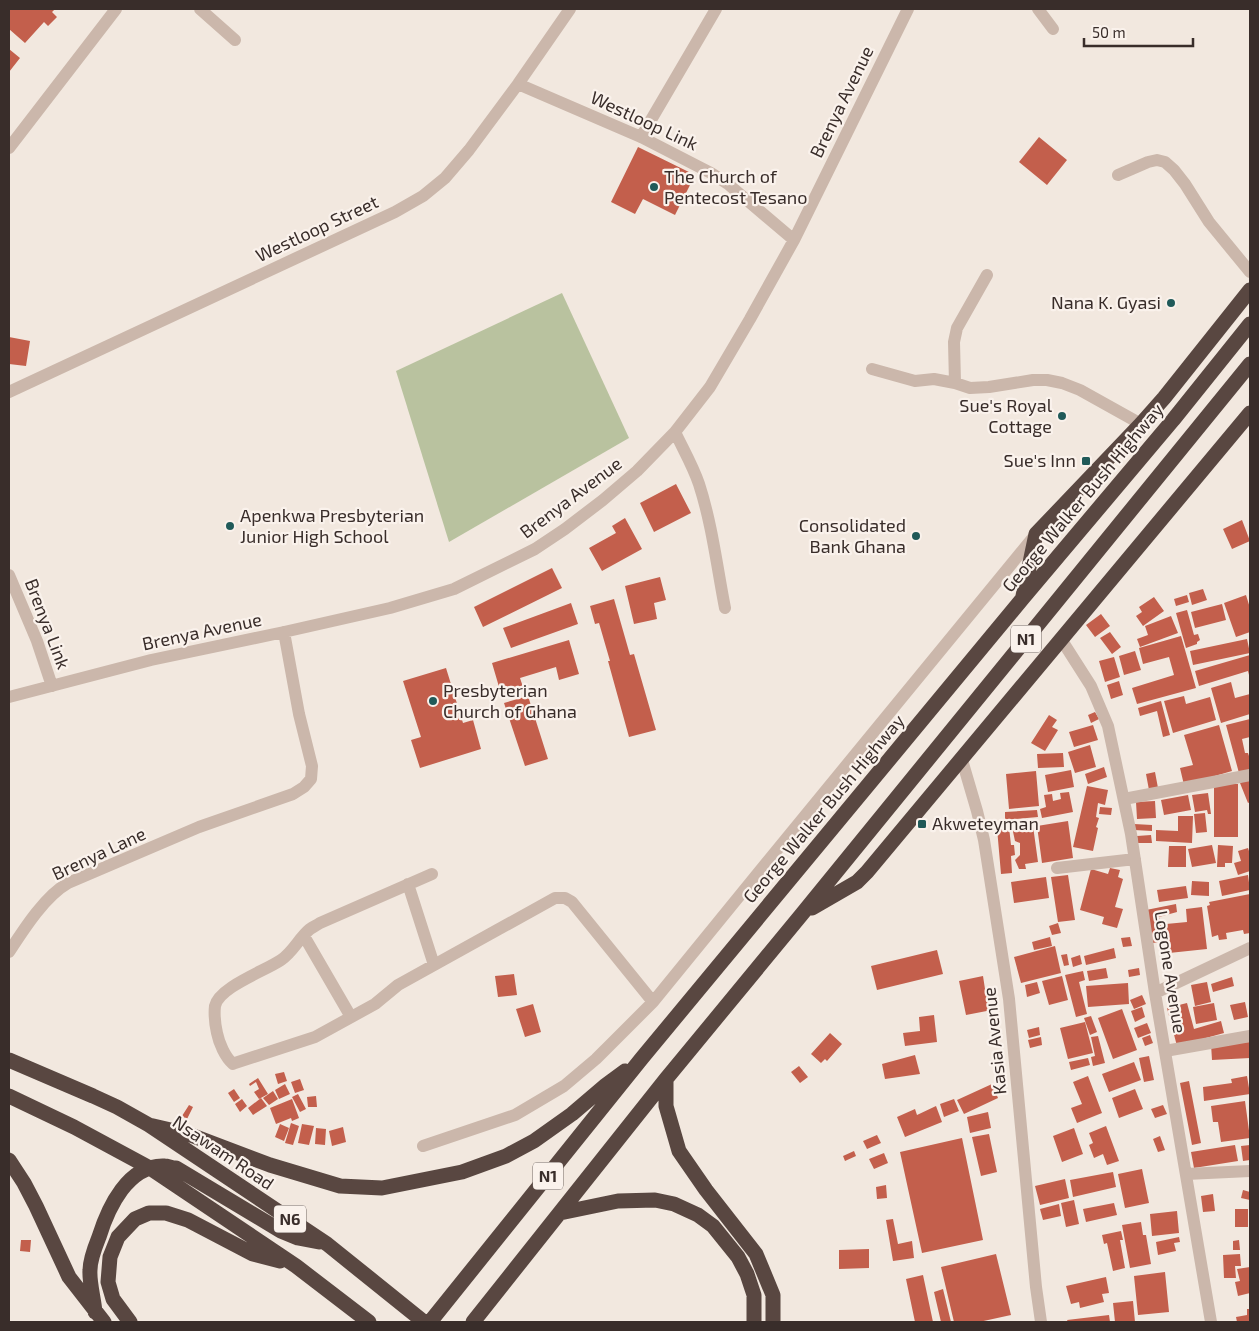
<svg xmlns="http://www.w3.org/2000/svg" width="1259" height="1331" font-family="'Exo 2',sans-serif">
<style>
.green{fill:#b9c29f}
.building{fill:#c35f4c}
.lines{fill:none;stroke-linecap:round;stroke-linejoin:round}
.minor{stroke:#cbb7ab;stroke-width:12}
.highway{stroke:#594741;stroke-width:15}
.poi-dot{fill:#205a59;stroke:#faf2ec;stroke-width:2}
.labels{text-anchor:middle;stroke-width:4.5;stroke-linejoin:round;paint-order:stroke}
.shield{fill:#faf2ec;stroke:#736864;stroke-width:1}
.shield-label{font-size:16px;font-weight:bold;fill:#392d2a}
.street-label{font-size:18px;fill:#392d2a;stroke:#faf2ec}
.poi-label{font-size:18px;fill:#392d2a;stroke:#faf2ec;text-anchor:start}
</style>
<rect width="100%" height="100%" fill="#f2e8df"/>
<path class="green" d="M562,293L629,438L449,542L396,371Z"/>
<path class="building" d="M9,9H55L52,12L57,17L48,26L44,22L25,43L9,29Z
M9,49L20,58L9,72Z
M1039,137L1067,160L1047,185L1019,162Z
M638,147L695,175L675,215L643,199L635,214L611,202Z
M9,337L30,341L26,366L9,364Z
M676,484L691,513L654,532L640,503Z
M625,518L642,549L602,571L589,548L616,533L612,526Z
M1242,520L1250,541L1232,549L1223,529Z
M552,568L562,588L483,627L474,607Z
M660,577L666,600L654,603L657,619L634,624L625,586Z
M1203,589L1207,600L1192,605L1189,593Z
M1187,595L1189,602L1176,606L1174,599Z
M1246,595L1250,608V632L1236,637L1224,603Z
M1154,597L1164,611L1143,626L1136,616L1142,612L1139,607Z
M614,599L630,655L634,654L656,730L629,737L608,661H610L599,623L595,624L590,606Z
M571,603L578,624L511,648L503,628Z
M1222,604L1226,620L1195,628L1191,612Z
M1187,610L1194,635L1198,634L1200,640L1197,642V644L1186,648L1176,613Z
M1101,614L1110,626L1095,637L1086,625Z
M1171,616L1178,633L1140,647L1137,639L1148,635L1145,626Z
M1110,632L1121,647L1112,654L1100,638Z
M1181,636L1196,688L1137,704L1132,688L1174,675L1169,657L1143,664L1139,648Z
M1247,639L1250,653L1193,665L1190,651Z
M569,640L579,674L559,680L556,667L520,678L524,690L502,697L492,663Z
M1135,651L1141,670L1124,675L1119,656Z
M1250,655V679L1248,671L1199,686L1195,671Z
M1114,657L1120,677L1105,682L1099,661Z
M446,668L463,723L473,720L481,749L420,768L411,740L421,737L403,681Z
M1119,681L1123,695L1111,699L1107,685Z
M1231,682L1235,698L1250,694V714L1221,723L1211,688Z
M528,696L548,759L525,766L504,703Z
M1184,696L1186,704L1210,697L1216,720L1173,733L1164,701Z
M1161,701L1170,735L1163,737L1157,711L1140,716L1138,708Z
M1095,712L1099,719L1091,723L1088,715Z
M1049,715L1057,720L1052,727L1058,730L1045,751L1031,743Z
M1250,719V737L1242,739L1245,753H1248L1250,759V770L1239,773L1226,725Z
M1093,725L1098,740L1074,747L1069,732Z
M1219,725L1232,771L1184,785L1180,768L1193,765L1184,735Z
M1090,745L1096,767L1075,773L1068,752Z
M1063,753L1064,767L1038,768L1037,754Z
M1104,767L1107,777L1088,784L1085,774Z
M1071,770L1074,787L1048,792L1045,775Z
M1036,771L1039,806L1009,809L1006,774Z
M1155,772L1158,788L1149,790L1146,774Z
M1250,778V802L1248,803L1240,783Z
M1214,784H1238V837H1214Z
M1087,786L1108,790L1105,805L1098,803L1096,817L1099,818L1096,827L1098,828L1093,851L1073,847Z
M1069,792L1073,812L1042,818L1040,809L1046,807L1044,795L1052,794L1053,801L1061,799L1060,793Z
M1208,793L1211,814H1208L1207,810L1195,812L1192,795Z
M1188,795L1191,810L1164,815L1161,800Z
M1155,801L1156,818L1137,819L1136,802Z
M1100,807L1112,808L1111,815L1099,814Z
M1037,810L1038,817L1005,820V812Z
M1205,813L1207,832L1196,833L1194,814Z
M1178,816H1193L1192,843L1156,841V830L1178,831Z
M1068,821L1073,858L1042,863L1037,826Z
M1134,824L1152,825V831L1134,830Z
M1033,826L1038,862L1025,864L1026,869H1019L1015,860L1020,855V843L1015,841L1012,827Z
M1009,827L1011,845H1014L1015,855L1011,856L1012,873L1001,874L997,828Z
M1151,835L1152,843H1138L1137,836Z
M1212,845L1216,863L1192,867L1188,849Z
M1218,845L1233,846L1232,863H1225V867H1217Z
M1169,846H1186V867H1168Z
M1248,848L1250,854V871L1238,875L1234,863L1241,861L1238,851Z
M1110,868L1120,870L1118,877L1123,879L1115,907L1123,909L1117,928L1102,924L1104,917L1080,910L1091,869L1108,874Z
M1068,875L1075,920L1058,922L1051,877Z
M1248,875L1250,890L1222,896L1219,881Z
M1046,877L1049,898L1014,903L1011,882Z
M1192,881L1209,882V896L1191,895Z
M1186,886L1188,898L1159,902L1157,890Z
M1250,894V933L1244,934L1243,930L1226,933L1227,939L1219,940L1218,935L1212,937L1207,906L1210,905L1209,902Z
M1176,904L1177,912L1159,917L1164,941L1153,943L1146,910Z
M1202,907L1207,949L1169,953L1166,924L1187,922L1186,909Z
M1058,923L1061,933L1052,935L1049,926Z
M1050,937L1052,946L1034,950L1032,942Z
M1130,937L1132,946L1123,947L1121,938Z
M1055,946L1061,973L1021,983L1014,957Z
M1114,948L1116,958L1086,965L1084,956Z
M937,950L943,974L877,990L871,966Z
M1067,954L1069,965L1064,966L1061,955Z
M1080,955L1082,964L1073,967L1071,958Z
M1106,968L1108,978L1089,981L1087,971Z
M1139,968L1140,975L1129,977L1128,970Z
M1083,971L1085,980L1079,982L1087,1014L1076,1017L1065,975Z
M514,974L517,995L498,997L495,976Z
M983,976L985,989L992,988L997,1009L966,1015L959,981Z
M1062,976L1068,1000L1049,1005L1042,981Z
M1232,977L1234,986L1213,992L1211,984Z
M1037,982L1040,993L1027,997L1025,985Z
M1207,982L1211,1002L1195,1006L1191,985Z
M1128,983L1129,1004L1088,1007L1086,986Z
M1142,995L1146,1004L1134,1009L1130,1000Z
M1245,1002L1248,1017L1234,1020L1230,1005Z
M1187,1003L1194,1029L1221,1021L1224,1033L1177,1046L1167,1008Z
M1214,1003L1217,1020L1196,1024L1193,1007Z
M533,1004L541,1032L525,1037L516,1009Z
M1142,1007L1145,1017L1135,1022L1131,1011Z
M1122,1009L1137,1050L1113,1059L1098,1018Z
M934,1015L937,1042L905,1046L903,1033L920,1031L919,1017Z
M1091,1016L1097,1032L1090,1035L1084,1018Z
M1085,1022L1093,1053L1068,1059L1060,1028Z
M1147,1023L1151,1033L1138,1038L1134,1028Z
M1039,1027L1040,1035L1029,1038L1027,1030Z
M830,1033L842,1044L827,1061L825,1059L821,1063L811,1054Z
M1150,1035L1153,1043L1145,1046L1142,1038Z
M1098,1036L1105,1063L1093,1066L1091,1057L1095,1056L1091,1037Z
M1041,1037L1042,1045L1030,1048L1028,1040Z
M1250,1042V1058L1212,1060L1211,1044Z
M915,1055L920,1074L885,1079L882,1064Z
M1149,1056L1154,1080L1144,1082L1139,1058Z
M1088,1058L1090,1065L1071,1070L1069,1062Z
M1134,1062L1141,1080L1109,1092L1102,1074Z
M799,1066L808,1077L800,1083L791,1072Z
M284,1072L287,1081L278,1084L275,1074Z
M1088,1076L1102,1113L1077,1123L1071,1108L1082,1104L1073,1082Z
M1247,1076L1250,1094L1204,1101L1203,1087L1232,1083L1231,1079Z
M258,1078L268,1094L259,1099L254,1092L259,1089L256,1082L250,1086L249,1084Z
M300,1079L304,1090L295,1093L291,1082Z
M1189,1081L1201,1143L1192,1145L1180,1083Z
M285,1084L290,1094L279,1099L275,1090Z
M992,1084L998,1098L964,1114L957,1100Z
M234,1089L240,1098L234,1102L228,1093Z
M1135,1089L1143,1109L1119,1118L1112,1098Z
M273,1091L278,1099L269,1105L263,1098Z
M298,1094L306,1109L300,1112L292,1097Z
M316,1096L317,1107H308L307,1097Z
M261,1098L267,1106L253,1115L248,1108Z
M242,1099L247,1106L240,1112L235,1104Z
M292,1099L299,1118L292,1121L291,1118L276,1124L270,1108Z
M954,1099L959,1111L944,1117L940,1104Z
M1245,1101L1250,1138L1221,1142L1218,1122H1213L1211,1106Z
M189,1105L193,1107L187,1119L182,1116Z
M1163,1105L1167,1114L1155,1118L1151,1109Z
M936,1106L942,1122L905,1137L897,1117L915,1109L917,1115Z
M988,1112L991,1128L970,1133L967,1117Z
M291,1123L299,1126L293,1145L285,1143Z
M280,1124L289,1128L284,1141L275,1137Z
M302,1124L314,1126L309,1145L298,1143Z
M1106,1126L1119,1161L1107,1165L1103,1154L1094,1158L1089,1145L1093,1143L1089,1133Z
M343,1127L346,1142L332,1146L329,1131Z
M316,1128L326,1129L325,1145L315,1144Z
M1074,1128L1083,1154L1062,1162L1053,1136Z
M989,1134L997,1172L981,1176L972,1137Z
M877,1135L881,1143L867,1149L863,1141Z
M1160,1136L1165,1150L1158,1152L1153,1139Z
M962,1138L983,1240L922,1253L900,1152Z
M1235,1145L1238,1161L1194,1168L1191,1152Z
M1250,1145V1160L1243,1161L1241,1146Z
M854,1151L856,1156L845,1161L843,1156Z
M884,1153L888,1163L874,1169L869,1159Z
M1142,1169L1149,1203L1125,1208L1118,1174Z
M1113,1172L1116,1187L1073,1197L1070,1180Z
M1065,1179L1069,1198L1040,1205L1035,1186Z
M886,1185L887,1198L877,1199L876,1187Z
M1243,1190L1250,1192V1200L1241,1198Z
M1213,1194L1215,1211L1203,1212L1201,1196Z
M1074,1200L1079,1224L1066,1227L1061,1203Z
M1114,1203L1117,1215L1086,1222L1083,1209Z
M1059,1204L1061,1216L1043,1220L1040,1209Z
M1235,1209H1248V1227H1235Z
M1177,1211L1179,1233L1152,1236L1150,1214Z
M893,1219L898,1244L912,1241L914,1258L893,1261L886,1220Z
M1141,1222L1143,1235H1146L1151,1264L1130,1268L1122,1225Z
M1121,1231L1123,1240H1120L1125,1268L1113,1271L1107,1243L1104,1244L1102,1235Z
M1179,1237L1180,1242L1174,1243L1176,1251L1158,1255L1156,1242Z
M21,1240H31L30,1252L20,1251Z
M1239,1240L1240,1250H1233V1241Z
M869,1249V1268L839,1269V1250Z
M996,1254L1011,1315L979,1322H954L941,1267Z
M1240,1254L1241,1266H1235L1236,1278H1224L1223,1255Z
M1250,1267V1293L1238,1296L1235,1282L1240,1281L1237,1269Z
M1165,1272L1169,1312L1138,1315L1134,1276Z
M923,1275L933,1322H915L906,1279Z
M1106,1277L1109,1293L1102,1294L1104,1302L1080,1308L1079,1302L1071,1304L1066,1286Z
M943,1289L951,1322H941L934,1292Z
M1133,1301L1135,1322H1115L1113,1303Z
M1247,1309H1250V1322H1237L1236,1317L1247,1315Z
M1109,1315L1110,1322H1068L1067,1320Z"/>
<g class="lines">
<path class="minor" d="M200,9L235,40
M1038,9L1053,29
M518,84L641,137L711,173L728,184L794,240
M641,137L716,9
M9,148L116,9
M1118,175L1148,162L1157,160L1165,162L1174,170L1185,184L1209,222L1250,272
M872,369L915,381L934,379L955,383L970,388L989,387L1033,380H1047L1062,383L1080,390L1141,424
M955,383L954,342L957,328L987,275
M9,392L395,212L423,196L445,178L469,150L518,84L570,9
M675,432C683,449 693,466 699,484C712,524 717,567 725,608
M9,575L37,641L52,686
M1061,639L1091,686L1108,726L1131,834L1155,993L1211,1322
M9,697L151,660L284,632L390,608L454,589L535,549L565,529L603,500L637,471L675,432L710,387L750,319L794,240L908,9
M962,760L977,811L984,840L1009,999L1036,1287L1041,1322
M1124,799L1250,775
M1057,868L1135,859
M432,874L320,923C317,925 313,927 310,929C299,938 293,952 281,960C265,971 219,987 215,1006C214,1015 215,1024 217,1033C219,1043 225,1057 233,1064L235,1063L315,1037L375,1004L398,985L555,898H565L572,902L653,1002
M408,884L434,965
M304,936L351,1017
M9,952C24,929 45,896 68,883L199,827L293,794L304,787L311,779L312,766L299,714L284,632
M1155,993L1250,948
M1165,1051L1250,1036
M423,1146L515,1115L564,1086L596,1059L653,1002L772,856L1036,534
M1186,1174L1250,1171"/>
<path class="highway" d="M1023,596L1036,534L1141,424L1164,398L1250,290
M812,908L857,882L867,872L1250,413
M9,1060L93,1096L117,1107L149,1125L327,1244L424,1322
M666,1079V1106L679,1151L706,1190L756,1254L773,1295V1322
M9,1096L74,1127L150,1168L296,1266L369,1322
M149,1125L188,1134L270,1165L340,1186L382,1188L462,1172L506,1156L534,1141L572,1114L606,1085L625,1071
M9,1160L24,1183L36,1206L69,1277L104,1322
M560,1213L618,1201L655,1200L674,1204L698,1215L713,1226L738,1257L747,1274L754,1295V1322
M95,1312C94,1299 89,1282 90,1270C90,1259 95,1247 99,1237C108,1208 128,1164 165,1166C168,1166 172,1168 176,1168L281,1231L298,1238L319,1242
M130,1322L113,1299L108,1282L110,1257L118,1237L135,1219L149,1213H166L188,1220L253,1254L280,1261
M430,1322L642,1058L1023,598L1173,420L1250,324
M473,1322L666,1079L802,914L1250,364"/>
</g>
<g class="poi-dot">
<circle cx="654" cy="187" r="5"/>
<circle cx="1171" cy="303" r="5"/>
<circle cx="1062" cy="416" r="5"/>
<rect x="1081" y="456" width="10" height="10" rx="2.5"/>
<circle cx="230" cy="526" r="5"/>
<circle cx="916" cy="536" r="5"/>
<circle cx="433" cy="701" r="5"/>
<rect x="917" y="819" width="10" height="10" rx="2.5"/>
</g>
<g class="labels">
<g class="shield">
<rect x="1011" y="625.5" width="30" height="27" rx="4"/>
<rect x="533" y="1162.5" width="30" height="27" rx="4"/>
<rect x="274" y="1205.5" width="32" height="27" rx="4"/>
</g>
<g class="shield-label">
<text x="1026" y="645">N1</text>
<text x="548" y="1182">N1</text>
<text x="290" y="1225">N6</text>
</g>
<g class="street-label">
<text transform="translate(842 102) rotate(-64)" y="6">Brenya Avenue</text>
<text transform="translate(644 121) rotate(25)" y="6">Westloop Link</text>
<text transform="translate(317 229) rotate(-25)" y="6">Westloop Street</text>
<text transform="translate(571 498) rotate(-37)" y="6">Brenya Avenue</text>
<text transform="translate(1083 498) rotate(-50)" y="6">George Walker Bush Highway</text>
<text transform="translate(47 624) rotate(69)" y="6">Brenya Link</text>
<text transform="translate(202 632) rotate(-12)" y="6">Brenya Avenue</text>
<text transform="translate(824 809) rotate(-50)" y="6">George Walker Bush Highway</text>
<text transform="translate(99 854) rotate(-25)" y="6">Brenya Lane</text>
<text transform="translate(1170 972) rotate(81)" y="6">Logone Avenue</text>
<text transform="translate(995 1041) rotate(-96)" y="6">Kasia Avenue</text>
<text transform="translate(223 1153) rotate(34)" y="6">Nsawam Road</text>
</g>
<g class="poi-label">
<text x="664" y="183">The Church of<tspan x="664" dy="21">Pentecost Tesano</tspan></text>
<text x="1161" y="309" text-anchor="end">Nana K. Gyasi</text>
<text x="1052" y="412" text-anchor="end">Sue's Royal<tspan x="1052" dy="21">Cottage</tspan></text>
<text x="1076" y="467" text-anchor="end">Sue's Inn</text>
<text x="240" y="522">Apenkwa Presbyterian<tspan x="240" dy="21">Junior High School</tspan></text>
<text x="906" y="532" text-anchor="end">Consolidated<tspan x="906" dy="21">Bank Ghana</tspan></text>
<text x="443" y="697">Presbyterian<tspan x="443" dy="21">Church of Ghana</tspan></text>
<text x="932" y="830">Akweteyman</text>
</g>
</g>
<rect width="1259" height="1331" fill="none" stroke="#392d2a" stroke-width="20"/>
<path d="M1084 38v8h109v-8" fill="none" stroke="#392d2a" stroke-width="2.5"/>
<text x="1092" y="38" font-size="15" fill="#392d2a" stroke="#faf2ec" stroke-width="4" paint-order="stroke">50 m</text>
</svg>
